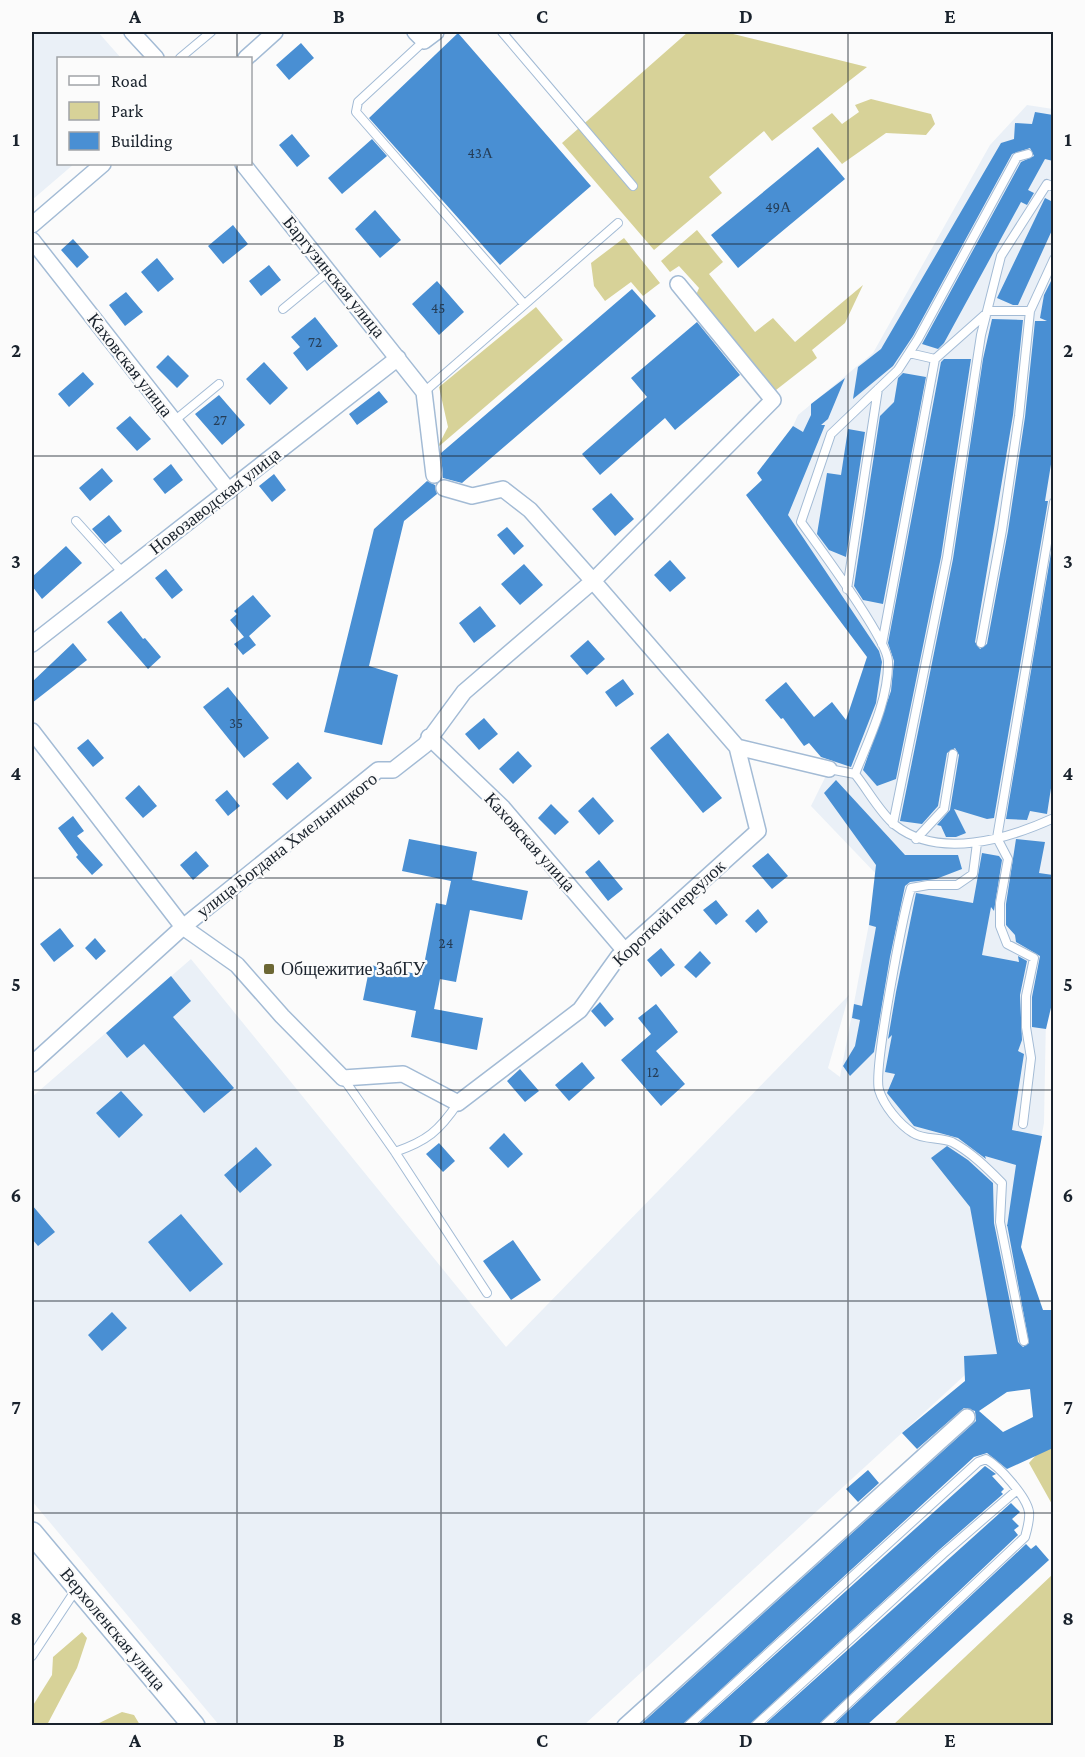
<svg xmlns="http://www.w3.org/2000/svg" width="1085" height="1757" font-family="'Crimson Pro',serif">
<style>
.built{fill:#eaf0f7}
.green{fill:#d7d298}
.building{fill:#498fd3;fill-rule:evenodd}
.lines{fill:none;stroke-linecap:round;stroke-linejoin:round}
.lane-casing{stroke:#a3bbd5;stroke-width:10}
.street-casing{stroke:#a3bbd5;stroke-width:18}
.secondary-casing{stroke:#a3bbd5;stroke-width:24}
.lane{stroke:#fff;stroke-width:8}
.street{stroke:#fff;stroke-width:15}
.secondary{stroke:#fff;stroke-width:21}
.grid{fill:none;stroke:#19222c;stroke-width:1.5;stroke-opacity:0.55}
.poi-dot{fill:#6c6734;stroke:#fbfbfb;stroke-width:2}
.labels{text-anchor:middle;stroke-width:4.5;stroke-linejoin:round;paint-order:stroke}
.number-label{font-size:15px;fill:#253d56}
.street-label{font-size:18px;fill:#19222c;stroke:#fbfbfb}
.poi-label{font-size:18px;fill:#19222c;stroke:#fbfbfb;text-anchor:start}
.neatline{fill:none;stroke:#19222c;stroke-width:2}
.grid-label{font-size:20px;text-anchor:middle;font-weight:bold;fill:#19222c}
</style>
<rect width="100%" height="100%" fill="#fbfbfb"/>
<path class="built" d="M32,32H98L121,58H58V164H74L32,200Z
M1027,105L1053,109L1054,990L1046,1016L1044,1123L1021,1247L1053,1341V1369L965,1375L584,1725H219L32,1501V1097L191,959L506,1347L849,995L828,1068L840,1077L878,876L811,806L879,668L759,501L798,415L873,353L990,145Z"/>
<path class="green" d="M688,32H725L867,67L772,141L764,131L709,177L722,193L654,250L562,143Z
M871,99L931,114L935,124L926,135L886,133L842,164L812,128L832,113L842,124L859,112L855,105Z
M697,230L723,262L709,274L755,332L773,318L795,342L863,285L845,323L812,350L817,358L776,390L696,295L699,288L679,266L670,272L661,261Z
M624,238L660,283L643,296L631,282L605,301L594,286L591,263Z
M536,307L563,340L437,448L448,427L439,387Z
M1053,1436V1506L1029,1463Z
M1053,1574V1725H893Z
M82,1632L87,1638L77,1668L47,1725H32V1707L52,1675L53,1657Z
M122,1712L134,1715L140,1725H95Z"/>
<path class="building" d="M458,33L591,186L500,265L369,118Z
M301,43L314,58L289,80L276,65Z
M1035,112L1053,115V161L1045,159L1028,190L1034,193L1027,205L1021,202L944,343L938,349L922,344L1021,162L1034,156L1030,148L1012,154L913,336L893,366L853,399L858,367L881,349L1001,143L1014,139L1015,123L1032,124Z
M292,134L310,156L297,167L279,145Z
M372,139L387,156L342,194L328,178Z
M818,147L845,179L738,268L711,235Z
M1045,198L1053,202V228L1018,305H1013L997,298Z
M375,210L401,240L380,258L355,229Z
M233,225L248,244L223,264L208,246Z
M73,239L89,257L77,268L61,250Z
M157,258L174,279L158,292L141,272Z
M269,265L281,280L261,296L249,281Z
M437,281L464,312L439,335L412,304Z
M1051,281H1053V452L1045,501H1048L994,818L987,819L954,809L966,833L956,837H946L941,826L937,825L950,810L959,755L955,748L947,753L938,806L922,824L900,821L953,559L983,359L992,319L1023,320L1013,415L975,642L980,649L987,644L1008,531L1025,417L1035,321H1047L1040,318L1044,295Z
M632,289L656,316L462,483L443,478L441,453Z
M126,292L143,312L125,326L109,305Z
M315,317L338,346L307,371L293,353L300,347L291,337Z
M697,322L740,375L675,430L665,418L600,475L582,454L647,397L631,378Z
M168,355L189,376L177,388L156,367Z
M944,359H971L941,557L896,779L877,786L863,770L891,691L894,661L888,643L941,362Z
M264,362L288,388L270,405L246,379Z
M83,372L94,384L69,407L58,394Z
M903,373L926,377L883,604L863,600L854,586L880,416L894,402L898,378Z
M845,378L828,419L821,425H825L788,515L879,651L882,662L876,703L851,767L821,757L809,743L804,746L783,718L781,719L765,700L786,682L814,717L832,702L846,720L867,657L746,495L762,480L757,473L793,426L803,432L811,415V404Z
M379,391L388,402L357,425L349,414Z
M219,395L245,425L222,445L195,414Z
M130,416L151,439L137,451L116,428Z
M848,429L865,432L846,557L829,550L817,534L827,473L841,475Z
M171,464L183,480L165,494L153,479Z
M102,468L113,481L90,501L79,488Z
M274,474L286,490L272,502L259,486Z
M427,481L435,485L437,494L404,521L369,666L398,675L382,745L324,732L374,529Z
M611,493L634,519L615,536L592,509Z
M109,515L122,531L105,544L92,529Z
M507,527L524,546L514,555L497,535Z
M1053,541V775L1047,814L1030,811L1027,820L1006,819Z
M66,546L82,563L42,599L32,586V577Z
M670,560L686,578L670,592L654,575Z
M524,564L543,585L520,605L501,584Z
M166,569L183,590L172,599L155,578Z
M253,595L271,616L249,636L256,645L243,655L234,644L244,637L230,620L237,614L234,611Z
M480,606L496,626L474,643L459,623Z
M121,611L143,639L145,638L161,657L148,669L107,622Z
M588,640L605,659L587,675L570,656Z
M73,643L87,660L32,703V682Z
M623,679L634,694L616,707L605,692Z
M228,687L269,738L244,758L203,707Z
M484,718L498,734L479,750L465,734Z
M668,733L722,798L703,813L650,748Z
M88,739L104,758L93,767L77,748Z
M518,751L532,766L513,784L499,769Z
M298,762L312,778L287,800L272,784Z
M836,780L905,855H958L962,869L936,879L910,882L905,886L890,957L874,1052L850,1076L843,1066L855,1046L860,1020L852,1018L854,1004L862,1006L876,927L869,925L876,865L824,793Z
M139,785L157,806L143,818L125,798Z
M227,790L240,806L228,816L215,800Z
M593,797L614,821L599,835L578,811Z
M551,804L569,822L555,835L538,818Z
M73,816L84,831L77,836L103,865L92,875L76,857L78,855L58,828Z
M409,839L477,852L472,880L528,891L522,920L470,910L456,982L440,979L434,1009L483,1018L477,1050L411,1037L416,1011L363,1000L370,965L422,975L436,903L446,905L451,881L402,871Z
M1016,839L1045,842L1039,873L1053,875V999L1046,1029L1032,1027V997L1040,956L1016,942L1015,935L1006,925V904Z
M196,851L209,866L193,880L180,865Z
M768,853L788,876L772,889L752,866Z
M982,853L999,856L1002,860L994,911L991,907L982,955L1019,962L1018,956L1027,961L1020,995L1022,1040L1018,1051L1024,1054L1012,1130L1042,1136L1021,1247L1043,1310H1052L1053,1315V1448L1007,1469L987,1453L974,1457L682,1725H640L976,1421L975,1411L964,1408L917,1449L902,1433L965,1381L964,1356L997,1354L970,1207L931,1158L947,1146L968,1160L993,1183L994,1223L1018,1342L1023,1347L1029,1343L1007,1224V1227L1016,1165L985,1156L986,1159L958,1138L914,1126L887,1093L895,1074L885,1072L892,1035L888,1039L896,992L916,893L973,903ZM1030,1389L1033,1417L1003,1432L979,1411L1007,1392Z
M599,860L623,889L608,901L585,872Z
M716,900L728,915L716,925L703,910Z
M758,909L768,922L756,933L745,921Z
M60,928L74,946L54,962L40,944Z
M95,938L106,951L96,960L85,948Z
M661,948L675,965L661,977L647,960Z
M700,951L711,963L696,978L684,967Z
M171,976L191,1001L173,1017L234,1088L204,1113L144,1044L127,1058L106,1033Z
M600,1002L614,1019L605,1027L591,1011Z
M656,1004L678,1032L656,1051L685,1084L661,1106L621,1060L651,1034L638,1018Z
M582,1062L595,1078L569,1101L555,1085Z
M520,1069L539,1091L525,1102L507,1081Z
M121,1091L143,1115L119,1138L96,1113Z
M504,1133L523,1154L508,1168L489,1148Z
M439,1143L455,1161L443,1172L426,1154Z
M256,1147L272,1165L240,1193L224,1175Z
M32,1205L55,1232L38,1246L32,1239Z
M181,1214L223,1264L190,1292L148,1242Z
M513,1240L541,1280L511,1300L483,1261Z
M112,1312L127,1328L102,1351L88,1335Z
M985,1466L996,1474L992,1476L1004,1489L1001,1492L1003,1494L939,1550L749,1725H697Z
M868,1470L879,1483L858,1502L846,1489Z
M1011,1503L1020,1512L1012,1519L1019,1526L1014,1530L1018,1535L818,1725H764Z
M1026,1544L1031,1549L1036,1545L1049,1560L867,1725H833Z"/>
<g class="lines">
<g class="lane-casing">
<path id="lane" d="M502,32L633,186
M424,41L358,102L356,112L524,304
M180,58L211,32
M283,309L329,271
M909,353L935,359
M424,392L618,223
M174,421L219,384
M76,521L123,573
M847,589L878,389
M981,643L1002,530L1019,416L1030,311L1054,259
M882,644L935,359L989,311H1030
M829,769L855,774C868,790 880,813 895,825C939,860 1008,839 1054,818
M855,774C869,739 889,699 888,661C887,638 818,546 801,522L831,434L898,370L918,339L1017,157L1028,154
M893,824L947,558L981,335L1001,256L1047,184L1054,187
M916,839L944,809L953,754
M977,843L973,874L957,885H928L911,888C903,915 873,1069 879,1090C884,1106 899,1124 913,1133C923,1140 941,1137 952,1142C971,1152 987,1168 1002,1183L1000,1222L1024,1341
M343,1078L395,1152L487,1293
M1023,1124L1031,1058L1026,1027V996L1034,958L1007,944L1000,926V903L1008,859L997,838L1054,502
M395,1152C427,1141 439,1131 458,1103
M32,1656L77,1588
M688,1726L978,1462L986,1459C999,1466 1027,1497 1029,1512C1030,1519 1027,1530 1025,1537L824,1726
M755,1726L943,1554L1017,1490"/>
</g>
<g class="street-casing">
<path id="street" d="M132,32L156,58
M415,32L424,41L436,32
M246,58L275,32
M243,164L424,392L434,475
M32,225L103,164
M32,240L229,491
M444,488L472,496L503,489L530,510L593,581L773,400L678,284
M32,644L398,358
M32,731L183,927L237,965L282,1016L343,1078L403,1074L458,1103L580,1010L618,957L758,831L737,747
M429,737L503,808L625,951
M32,1064L183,927L378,770H393L425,745L464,692L593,581L737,747L829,769
M625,1726L967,1417"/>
</g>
<g class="secondary-casing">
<path id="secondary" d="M32,1533L194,1726"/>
</g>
<use href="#lane" class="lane"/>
<use href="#street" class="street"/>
<use href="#secondary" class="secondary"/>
</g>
<path class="grid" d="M237,32V58M441,32V1726M644,32V1726M848,32V1726M237,164V1726M32,244H1054M32,456H1054M32,667H1054M32,878H1054M32,1090H1054M32,1301H1054M32,1513H1054"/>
<rect class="poi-dot" x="263" y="963" width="12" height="12" rx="3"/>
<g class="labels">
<g class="number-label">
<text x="480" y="158">43А</text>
<text x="778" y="212">49А</text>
<text x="438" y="313">45</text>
<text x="315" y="347">72</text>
<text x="220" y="425">27</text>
<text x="236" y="728">35</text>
<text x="446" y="948">24</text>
<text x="653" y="1077">12</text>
</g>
<g class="street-label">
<text transform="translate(334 277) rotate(51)" y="6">Баргузинская улица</text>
<text transform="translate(130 365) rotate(52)" y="6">Каховская улица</text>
<text transform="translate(215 501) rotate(-38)" y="6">Новозаводская улица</text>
<text transform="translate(530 842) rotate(48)" y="6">Каховская улица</text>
<text transform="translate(287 845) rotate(-38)" y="6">улица Богдана Хмельницкого</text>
<text transform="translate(669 913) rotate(-43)" y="6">Короткий переулок</text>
<text transform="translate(113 1629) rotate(50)" y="6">Верхоленская улица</text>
</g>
<g class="poi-label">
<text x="281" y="975">Общежитие ЗабГУ</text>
</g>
</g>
<rect width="1085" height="1757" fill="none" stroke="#fbfbfb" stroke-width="66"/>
<rect x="57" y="57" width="195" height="108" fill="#fbfbfb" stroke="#a1a4a8" stroke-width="1.5"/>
<rect x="69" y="76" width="30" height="9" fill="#ffffff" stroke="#a1a4a8" stroke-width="1.5"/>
<text x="111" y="87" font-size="18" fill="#19222c">Road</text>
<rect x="69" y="102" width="30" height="18" fill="#d7d298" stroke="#a1a4a8" stroke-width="1.5"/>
<text x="111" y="117" font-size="18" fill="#19222c">Park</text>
<rect x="69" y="132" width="30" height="18" fill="#498fd3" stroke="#a1a4a8" stroke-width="1.5"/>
<text x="111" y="147" font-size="18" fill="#19222c">Building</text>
<rect x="33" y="33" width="1019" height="1691" class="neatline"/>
<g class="grid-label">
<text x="135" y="23">A</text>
<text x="339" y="23">B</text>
<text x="542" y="23">C</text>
<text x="746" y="23">D</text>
<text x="950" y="23">E</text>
<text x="16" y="146">1</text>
<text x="1068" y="146">1</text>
<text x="16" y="357">2</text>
<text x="1068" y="357">2</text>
<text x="16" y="568">3</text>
<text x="1068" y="568">3</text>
<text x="16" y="780">4</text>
<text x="1068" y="780">4</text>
<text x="16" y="991">5</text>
<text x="1068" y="991">5</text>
<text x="16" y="1202">6</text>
<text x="1068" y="1202">6</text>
<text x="16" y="1414">7</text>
<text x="1068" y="1414">7</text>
<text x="16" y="1625">8</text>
<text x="1068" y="1625">8</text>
<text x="135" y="1747">A</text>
<text x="339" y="1747">B</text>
<text x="542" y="1747">C</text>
<text x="746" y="1747">D</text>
<text x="950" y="1747">E</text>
</g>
</svg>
